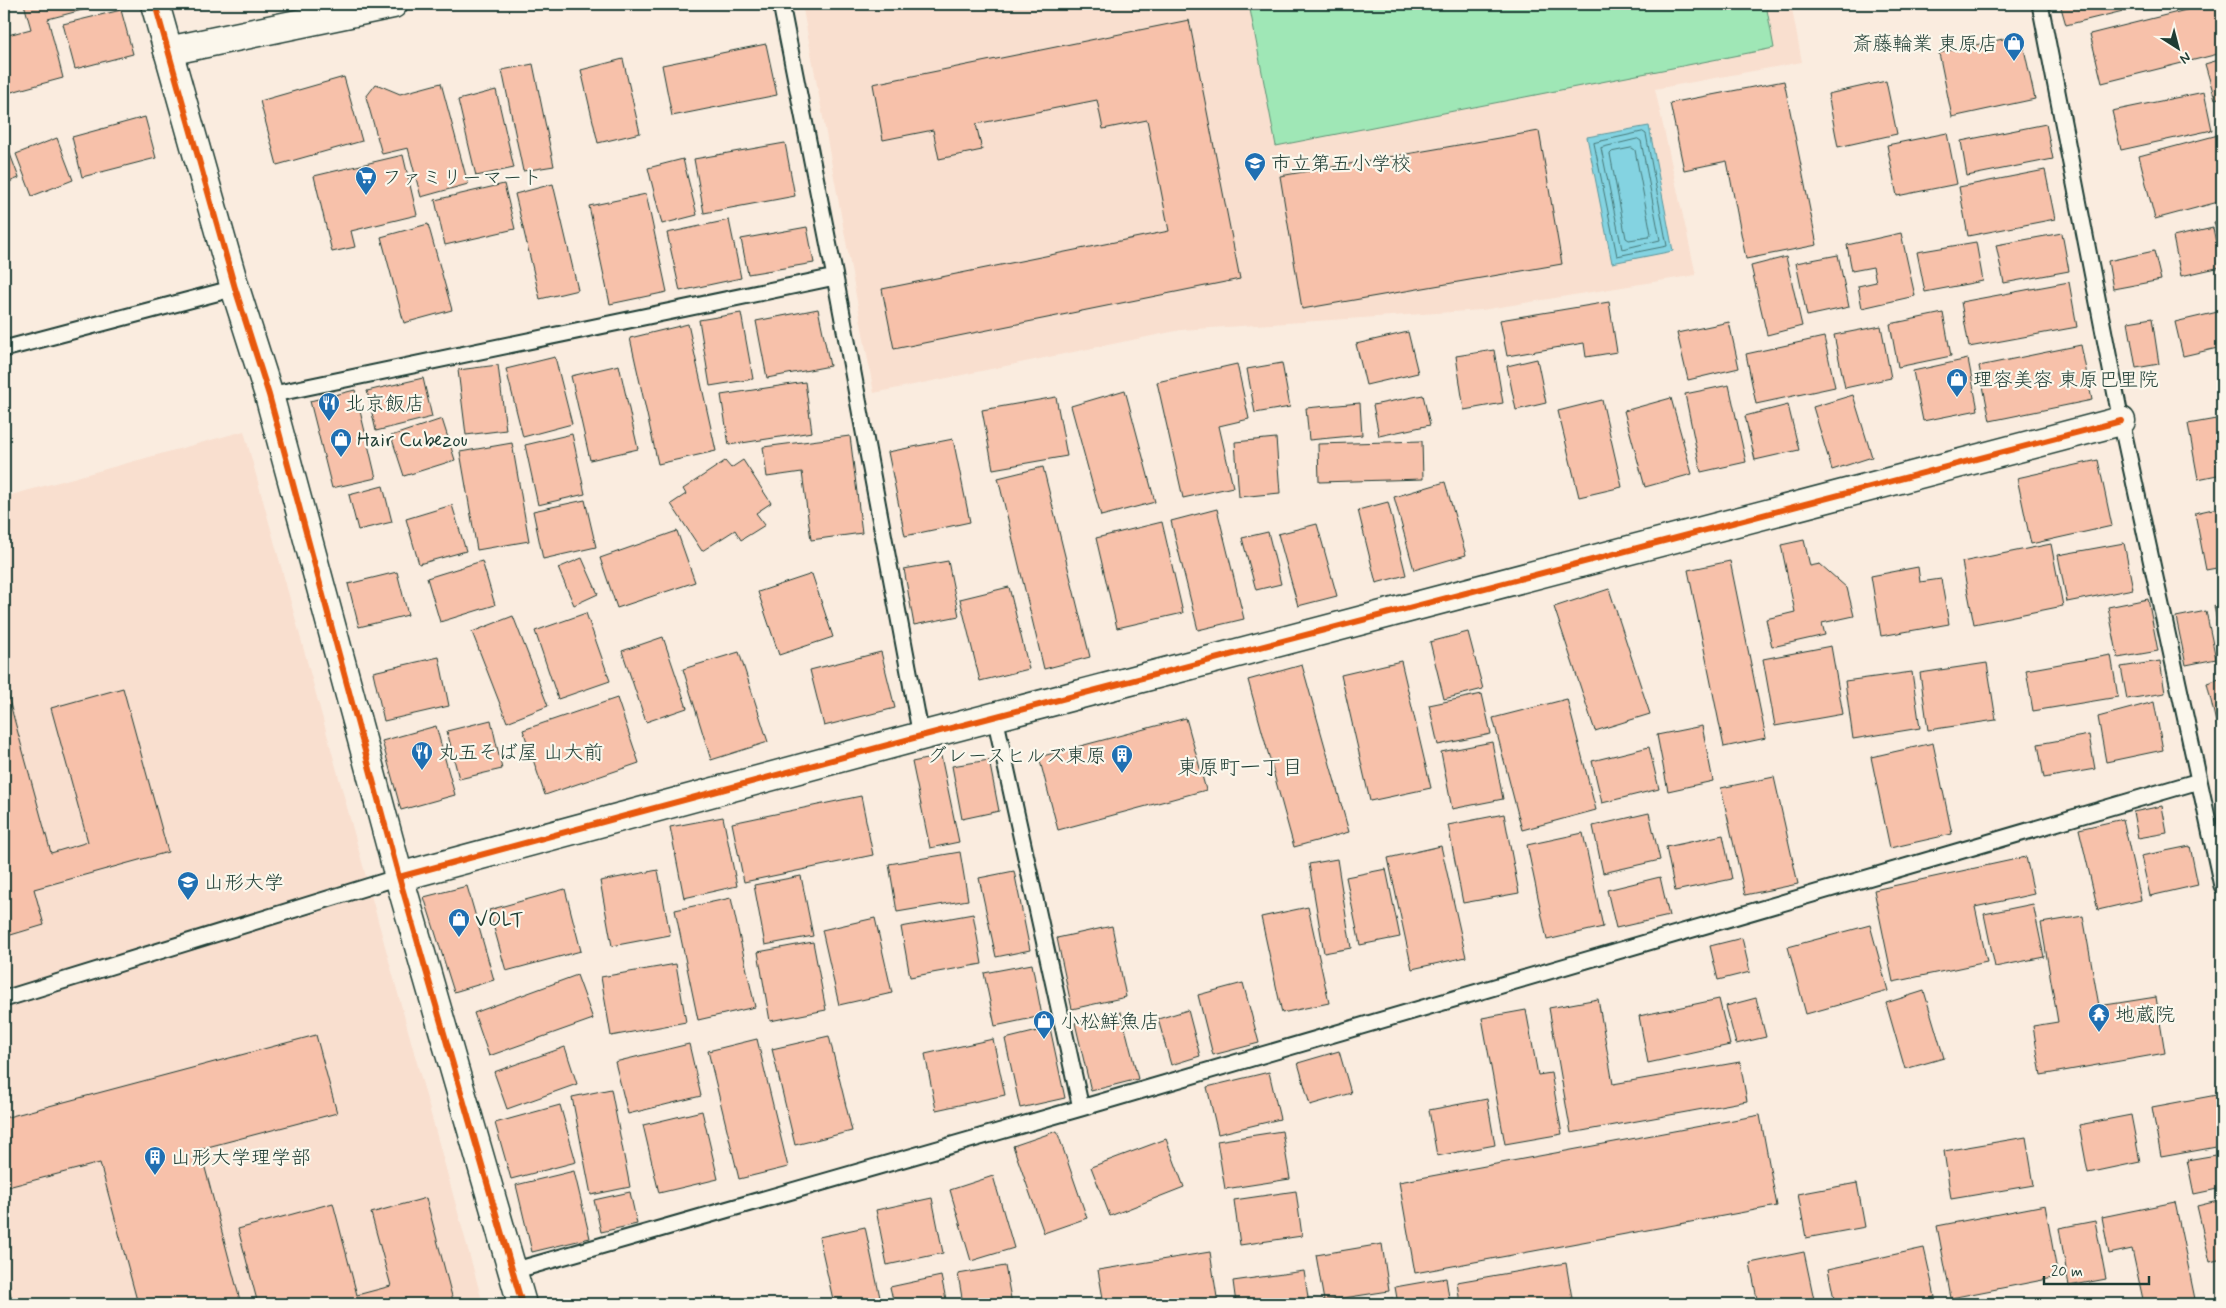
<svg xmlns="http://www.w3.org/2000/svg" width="2226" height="1308" font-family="Mynerve,'Klee One',sans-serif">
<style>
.built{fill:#f9dfcf}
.green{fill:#9fe7b6;stroke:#5f9275}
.water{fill:#84d3e1;stroke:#5c979c}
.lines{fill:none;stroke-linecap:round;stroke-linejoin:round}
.shore{stroke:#477979;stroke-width:1}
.building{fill:#f7c1aa;stroke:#1f3d34}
.lane-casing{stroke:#1f3d34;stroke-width:19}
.street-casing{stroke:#1f3d34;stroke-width:31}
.secondary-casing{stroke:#1f3d34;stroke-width:31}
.lane{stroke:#fbf7ec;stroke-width:15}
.street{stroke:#fbf7ec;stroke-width:28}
.secondary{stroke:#fbf7ec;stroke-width:28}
.cycleway-casing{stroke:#fbf7ec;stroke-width:9}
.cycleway{stroke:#e8590c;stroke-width:6}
.labels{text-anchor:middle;stroke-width:4.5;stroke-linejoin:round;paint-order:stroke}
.poi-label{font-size:20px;fill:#1f3d34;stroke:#fbf7ec;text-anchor:start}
.neighbourhood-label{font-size:21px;fill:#1f3d34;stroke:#fbf7ec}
</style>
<rect width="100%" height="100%" fill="#faecdf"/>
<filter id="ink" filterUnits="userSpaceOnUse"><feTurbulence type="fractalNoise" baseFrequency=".02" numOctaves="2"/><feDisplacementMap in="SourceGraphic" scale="10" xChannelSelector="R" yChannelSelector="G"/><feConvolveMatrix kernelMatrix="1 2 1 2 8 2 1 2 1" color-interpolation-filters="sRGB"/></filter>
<g filter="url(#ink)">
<path class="built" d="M802,4H1791L1802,62L1655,89L1696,275L1482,310L1181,330L874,393Z
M244,431L483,1304H4V497Z"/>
<path class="green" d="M1249,4H1766L1774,48L1276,146Z"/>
<path class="water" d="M1649,126L1673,251L1612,263L1587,137Z"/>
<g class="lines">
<path class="shore" d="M1643,132L1646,134L1667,246L1617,256L1594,143Z
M1638,139L1641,141L1660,240L1622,249L1601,148Z
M1632,148L1635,150L1651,234L1649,237L1629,240L1626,238L1610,154L1612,152Z"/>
</g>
<path class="building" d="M24,4H105L48,19L63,78L4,94V36L31,29Z
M2060,4H2126L2127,10L2066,25Z
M2210,4H2222V53L2102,83L2090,34Z
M121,10L133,54L75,69L63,24Z
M1189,20L1240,279L894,349L882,289L1169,231L1147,120L1103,129L1097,100L976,124L982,150L939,159L933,130L883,140L873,84Z
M2021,35L2035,99L1952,117L1939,53Z
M766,44L777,95L672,116L662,65Z
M623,59L640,133L598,143L581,70Z
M2222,59V97L2215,99L2205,64Z
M533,64L554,166L523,171L502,70Z
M344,77L362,141L277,165L260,101Z
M1784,81L1817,245L1746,259L1727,161L1684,170L1670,103Z
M1886,81L1897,134L1838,147L1828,94Z
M441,83L468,184L421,197L408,148L382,154L366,97L376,84L400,94Z
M496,90L514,168L476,176L458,100Z
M2204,92L2212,130L2121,150L2112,111Z
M145,117L156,158L82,177L72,137Z
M2046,124L2053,159L1967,176L1961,141Z
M1539,131L1562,264L1302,309L1280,176Z
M1947,133L1957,184L1897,196L1887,145Z
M2222,134V201L2155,219L2139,156Z
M4,138L19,178L4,184Z
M57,138L73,180L32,196L16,154Z
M785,143L795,196L704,213L694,159Z
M403,155L417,215L351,231L355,247L332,252L314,176Z
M683,159L697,215L662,224L648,168Z
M2045,170L2055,219L1968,236L1959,187Z
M504,184L515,229L445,245L435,200Z
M553,184L578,290L540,299L515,194Z
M646,194L667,292L610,304L589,206Z
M729,220L741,278L680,291L667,233Z
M2222,220V252L2214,222Z
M428,224L452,310L404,323L381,237Z
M807,227L814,263L748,274L741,239Z
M2213,228L2221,267L2181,276L2173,237Z
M1901,233L1915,296L1862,308L1858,286L1876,282L1873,267L1852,271L1847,245Z
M2062,233L2069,271L2004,283L1996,245Z
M1976,242L1983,281L1925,292L1917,252Z
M2154,251L2161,280L2113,289L2108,261Z
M1838,255L1849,307L1807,316L1796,263Z
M1786,257L1802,326L1767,335L1751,266Z
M2069,282L2077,327L1969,347L1961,302Z
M1609,302L1617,352L1586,357L1584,343L1507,356L1500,320Z
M818,309L830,366L767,378L756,321Z
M2222,311V347L2183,356L2175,322Z
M741,313L753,379L710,386L699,320Z
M1943,313L1951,356L1898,367L1890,324Z
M2152,318L2159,364L2136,368L2128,322Z
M1729,322L1739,368L1688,380L1677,333Z
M688,324L716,451L658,464L630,338Z
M1881,326L1891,378L1845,388L1834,335Z
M1408,332L1418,373L1366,385L1356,344Z
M1824,337L1835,387L1756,404L1746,354Z
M2081,345L2092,400L1990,421L1979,366Z
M1494,350L1503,403L1464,410L1456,356Z
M555,357L572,424L523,437L506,369Z
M1537,359L1546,403L1516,410L1507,366Z
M1968,359L1978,410L1923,421L1913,371Z
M1282,363L1290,407L1255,413L1247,369Z
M1237,364L1249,419L1219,426L1233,487L1183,498L1157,382Z
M498,365L506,430L466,435L458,370Z
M619,365L638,449L590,460L571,376Z
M423,378L432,417L376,431L367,391Z
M805,382L812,432L729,445L721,395Z
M1729,385L1746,462L1701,472L1685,394Z
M355,390L376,478L332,488L310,401Z
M1125,390L1155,502L1101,516L1071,406Z
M1423,395L1430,425L1379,436L1373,405Z
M1853,395L1872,457L1832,470L1813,407Z
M1056,397L1067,456L993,469L982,410Z
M1671,398L1692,474L1645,487L1624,411Z
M1602,400L1622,487L1579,497L1558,411Z
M1360,403L1362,435L1309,440L1306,408Z
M1788,405L1799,450L1755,460L1745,416Z
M442,419L455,460L404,476L391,436Z
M2216,419L2222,452V474L2198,479L2188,424Z
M572,434L585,494L538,505L525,445Z
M850,436L862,533L811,540L802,472L767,477L763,447Z
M1276,438L1280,493L1239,497L1235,442Z
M953,439L970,522L905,536L888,452Z
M1422,441L1423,479L1319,482L1318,444Z
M512,443L529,541L477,550L460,452Z
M743,460L771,503L756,513L765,525L741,540L735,530L702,551L671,504L686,494L683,489L725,461L731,468Z
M2098,460L2112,526L2031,544L2017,478Z
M1043,467L1090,657L1044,669L998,478Z
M1445,482L1466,555L1414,570L1394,497Z
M383,486L392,522L358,530L349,495Z
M585,500L596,547L543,559L533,511Z
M1388,502L1406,575L1376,583L1358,510Z
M452,505L466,551L419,564L406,519Z
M2222,507V567L2206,570L2195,513Z
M1217,509L1244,619L1198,630L1171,521Z
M1162,522L1183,613L1117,628L1096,538Z
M1317,524L1337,596L1298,606L1278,534Z
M677,531L695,582L617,608L600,558Z
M1268,532L1281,584L1256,590L1242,538Z
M1804,540L1810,566L1820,564L1847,588L1854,616L1822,623L1825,635L1772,647L1766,619L1795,612L1781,545Z
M2124,543L2133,589L2067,602L2058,555Z
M2051,544L2063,606L1974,624L1962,562Z
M582,558L598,594L574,605L558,568Z
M482,561L495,605L440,622L427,578Z
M948,561L959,616L914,625L904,569Z
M1730,561L1766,738L1724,747L1688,570Z
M1918,567L1920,582L1941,579L1949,624L1881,636L1871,576Z
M397,572L408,615L359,627L348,584Z
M812,574L833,637L779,655L758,592Z
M1009,587L1029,669L980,681L960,599Z
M1609,589L1650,714L1595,731L1554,607Z
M2148,599L2158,651L2118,658L2108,607Z
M2222,604V646L2214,606Z
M2206,611L2216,659L2186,665L2176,617Z
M586,613L610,681L558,699L535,631Z
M513,616L548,706L507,722L472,632Z
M1468,632L1483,689L1444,699L1430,642Z
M663,637L687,708L646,722L622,651Z
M1831,646L1843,714L1775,726L1763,659Z
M739,652L768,742L711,760L683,669Z
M881,652L895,708L824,726L810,670Z
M2111,655L2118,697L2033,711L2026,670Z
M439,657L449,706L384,721L373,672Z
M1401,661L1431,788L1370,801L1341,675Z
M2160,661L2165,693L2127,699L2121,667Z
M1987,663L1996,720L1928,730L1920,673Z
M1302,665L1349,832L1294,847L1248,680Z
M1912,672L1920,728L1853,739L1845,681Z
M2222,678V726L2217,727L2207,683Z
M4,682L51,853L88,842L51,708L123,688L168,852L34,889L44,925L4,937Z
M1482,694L1491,734L1438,745L1429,705Z
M617,698L639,763L545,795L523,730Z
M1567,699L1596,810L1522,830L1493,718Z
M2154,702L2163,750L2106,762L2098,717Z
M1186,718L1206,790L1058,830L1039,757Z
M491,720L502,769L459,779L447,731Z
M436,726L455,795L401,810L382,741Z
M1702,726L1713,781L1668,791L1657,735Z
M2089,735L2095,769L2044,778L2038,744Z
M1492,742L1503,799L1452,809L1441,752Z
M1933,743L1952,834L1890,848L1871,757Z
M1649,747L1659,789L1602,803L1592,761Z
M941,756L959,842L930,848L912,762Z
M989,760L999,811L962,819L952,766Z
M1774,777L1798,884L1745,895L1721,788Z
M861,796L873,855L744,882L732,823Z
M2162,806L2167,833L2138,838L2133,812Z
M1649,813L1660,860L1603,873L1593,826Z
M1504,814L1519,893L1463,903L1448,825Z
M723,817L737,886L684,898L670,827Z
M2123,819L2141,900L2098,910L2079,829Z
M1583,833L1603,927L1547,940L1527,845Z
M1723,835L1732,879L1675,891L1666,847Z
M1441,846L1466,957L1412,969L1388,858Z
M2190,846L2198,885L2150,896L2141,856Z
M960,852L968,900L897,912L889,864Z
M2026,857L2034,894L1975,907L1987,962L1893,982L1874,890Z
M1337,859L1351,948L1324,953L1309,864Z
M1386,869L1400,937L1360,945L1346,877Z
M658,870L670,935L612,946L600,881Z
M1014,871L1030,950L996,957L979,878Z
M801,876L813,936L765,945L754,885Z
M1660,877L1669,916L1616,928L1607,890Z
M467,886L494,980L454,992L424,897Z
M565,889L581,951L506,971L489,910Z
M731,898L755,1007L698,1020L675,910Z
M2033,904L2044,957L1995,967L1984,914Z
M1308,907L1329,1003L1282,1013L1261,917Z
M973,914L982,964L910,977L901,927Z
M2083,916L2099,1006L2156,997L2165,1053L2041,1075L2033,1026L2058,1022L2041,923Z
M875,918L892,993L839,1005L822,930Z
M1870,925L1888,991L1806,1014L1788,947Z
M1112,926L1126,997L1072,1009L1057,938Z
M1742,938L1750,972L1718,980L1710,946Z
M813,942L826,1010L770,1021L758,952Z
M676,964L686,1022L611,1036L601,977Z
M1032,964L1042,1016L995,1026L984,973Z
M577,975L593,1019L489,1056L474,1013Z
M1243,983L1259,1043L1213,1055L1198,995Z
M1924,991L1944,1058L1905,1069L1886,1003Z
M1756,998L1766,1037L1736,1044L1726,1006Z
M1598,999L1613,1084L1740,1062L1747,1101L1571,1133L1549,1008Z
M1719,999L1730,1045L1648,1063L1639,1016Z
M1188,1010L1200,1056L1171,1065L1158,1019Z
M1526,1010L1538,1075L1551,1073L1562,1134L1505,1144L1482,1018Z
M1121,1012L1138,1079L1091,1091L1075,1023Z
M1050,1028L1065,1098L1020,1108L1005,1039Z
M316,1035L337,1113L200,1149L241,1304H138L100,1163L4,1188V1118Z
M829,1036L852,1131L795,1145L772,1049Z
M757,1039L788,1167L739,1179L708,1051Z
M993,1039L1005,1095L936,1110L925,1054Z
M689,1044L701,1096L628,1114L615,1062Z
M565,1047L577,1084L507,1109L494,1072Z
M1339,1051L1351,1093L1310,1105L1298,1063Z
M1269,1072L1280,1119L1218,1134L1207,1087Z
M611,1089L630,1187L591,1195L572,1097Z
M2222,1094V1146L2161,1157L2152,1107Z
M1487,1099L1495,1145L1437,1156L1429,1110Z
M560,1105L576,1162L511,1179L495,1123Z
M702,1111L718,1179L659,1193L643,1125Z
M1760,1115L1777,1206L1415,1273L1399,1182Z
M2131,1115L2140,1162L2088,1173L2079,1125Z
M1057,1131L1087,1218L1044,1233L1013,1146Z
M1282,1131L1290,1179L1225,1189L1217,1141Z
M2026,1137L2034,1185L1951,1199L1944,1151Z
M1166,1139L1184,1187L1110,1216L1091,1167Z
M2222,1154V1188L2194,1194L2187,1160Z
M574,1171L590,1238L532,1252L516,1185Z
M993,1176L1014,1248L971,1261L950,1190Z
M1857,1183L1865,1227L1806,1238L1798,1194Z
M1296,1191L1302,1236L1240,1245L1234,1200Z
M630,1192L637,1224L601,1232L594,1200Z
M426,1198L454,1304H258L238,1229L333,1203L357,1295L391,1286L371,1213Z
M932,1198L943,1253L887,1265L876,1210Z
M2222,1200V1259L2210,1262L2197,1206Z
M2175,1202L2196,1304H2144L2132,1249L2109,1254L2102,1217Z
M2045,1205L2058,1277L1951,1298L1937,1226Z
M2095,1221L2106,1279L2069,1286L2059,1228Z
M865,1227L881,1302L834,1304L819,1237Z
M1382,1244L1389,1291L1324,1301L1316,1255Z
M1924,1248L1935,1297L1902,1304H1835L1828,1269Z
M1210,1252L1218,1304H1104L1098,1270Z
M1804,1252L1815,1304H1758L1750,1263Z
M1566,1263L1573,1304H1460L1457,1282Z
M1005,1266L1012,1304H963L958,1274Z
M4,1268L13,1304H4Z
M1304,1271L1309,1304H1236L1233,1281Z
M941,1276L947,1304H894L890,1287Z
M1446,1278L1450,1304H1398L1395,1287Z
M1393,1298L1394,1304H1358Z"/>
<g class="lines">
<g class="lane-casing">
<path id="lane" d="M781,4L835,277L921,736
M2040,4L2121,421L2222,886
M4,349L235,288
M269,395L835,277
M995,717L1081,1108
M4,999L399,877
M513,1271L1081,1108L2199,781"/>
</g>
<g class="street-casing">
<path id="street" d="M155,4L235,288L269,395L399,877L522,1304
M399,877L921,736L2121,421"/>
</g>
<g class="secondary-casing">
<path id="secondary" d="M168,51L393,4"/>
</g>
<use href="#lane" class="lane"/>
<use href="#street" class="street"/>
<use href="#secondary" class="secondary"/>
<g class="cycleway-casing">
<path id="cycleway" d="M155,4L235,288L269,395L399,877L522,1304
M399,877L921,736L2121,421"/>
</g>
<use href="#cycleway" class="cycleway"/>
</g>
</g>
<defs>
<g id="shop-pin" transform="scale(1.125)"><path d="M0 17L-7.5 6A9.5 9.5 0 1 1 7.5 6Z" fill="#1f6fb2" stroke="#fbf7ec"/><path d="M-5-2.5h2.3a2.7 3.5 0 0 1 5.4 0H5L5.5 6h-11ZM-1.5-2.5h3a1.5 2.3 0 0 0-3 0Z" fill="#fff"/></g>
<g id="school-pin" transform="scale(1.125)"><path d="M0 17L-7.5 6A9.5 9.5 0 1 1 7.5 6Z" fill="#1f6fb2" stroke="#fbf7ec"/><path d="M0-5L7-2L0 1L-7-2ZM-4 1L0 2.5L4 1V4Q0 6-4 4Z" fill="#fff"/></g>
<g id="supermarket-pin" transform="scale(1.125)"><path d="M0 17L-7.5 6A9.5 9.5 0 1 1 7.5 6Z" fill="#1f6fb2" stroke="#fbf7ec"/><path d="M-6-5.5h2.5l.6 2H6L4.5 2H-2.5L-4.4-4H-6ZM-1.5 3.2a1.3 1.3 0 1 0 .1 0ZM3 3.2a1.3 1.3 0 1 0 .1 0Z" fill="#fff"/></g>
<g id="restaurant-pin" transform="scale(1.125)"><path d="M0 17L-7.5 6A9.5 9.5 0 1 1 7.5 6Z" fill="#1f6fb2" stroke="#fbf7ec"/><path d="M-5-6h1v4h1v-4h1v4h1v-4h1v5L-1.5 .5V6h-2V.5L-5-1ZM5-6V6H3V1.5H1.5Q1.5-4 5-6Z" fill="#fff"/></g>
<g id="building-pin" transform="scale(1.125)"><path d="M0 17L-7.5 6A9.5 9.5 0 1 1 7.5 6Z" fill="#1f6fb2" stroke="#fbf7ec"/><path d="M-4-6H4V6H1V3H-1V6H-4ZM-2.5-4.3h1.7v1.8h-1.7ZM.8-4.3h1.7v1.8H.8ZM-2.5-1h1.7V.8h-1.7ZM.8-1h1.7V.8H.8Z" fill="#fff"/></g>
<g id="university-pin" transform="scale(1.125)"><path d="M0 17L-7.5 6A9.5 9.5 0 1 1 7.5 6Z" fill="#1f6fb2" stroke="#fbf7ec"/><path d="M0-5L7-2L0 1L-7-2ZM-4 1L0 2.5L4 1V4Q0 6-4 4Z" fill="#fff"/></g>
<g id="temple-pin" transform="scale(1.125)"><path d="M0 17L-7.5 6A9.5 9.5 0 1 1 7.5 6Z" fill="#1f6fb2" stroke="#fbf7ec"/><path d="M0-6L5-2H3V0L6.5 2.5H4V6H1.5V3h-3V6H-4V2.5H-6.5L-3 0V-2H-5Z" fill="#fff"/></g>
</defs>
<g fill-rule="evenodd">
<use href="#shop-pin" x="2014" y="43"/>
<use href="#school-pin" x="1255" y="163"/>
<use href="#supermarket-pin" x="366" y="177"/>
<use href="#shop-pin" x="1957" y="379"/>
<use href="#restaurant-pin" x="329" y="403"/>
<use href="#shop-pin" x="341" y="439"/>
<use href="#restaurant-pin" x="422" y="752"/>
<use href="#building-pin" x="1122" y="755"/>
<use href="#university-pin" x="188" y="882"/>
<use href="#shop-pin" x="459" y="919"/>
<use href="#temple-pin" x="2099" y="1014"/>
<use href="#shop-pin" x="1044" y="1021"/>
<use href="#building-pin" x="155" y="1157"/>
</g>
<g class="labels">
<g class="poi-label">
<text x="1998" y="50" text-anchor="end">斎藤輪業 東原店</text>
<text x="1271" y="170">市立第五小学校</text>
<text x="382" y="184">ファミリーマート</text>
<text x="1973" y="386">理容美容 東原巴里院</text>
<text x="345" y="410">北京飯店</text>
<text x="357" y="446">Hair Cubezou</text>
<text x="438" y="759">丸五そば屋 山大前</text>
<text x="1106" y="762" text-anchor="end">グレースヒルズ東原</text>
<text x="204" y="889">山形大学</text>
<text x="475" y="926">VOLT</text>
<text x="2115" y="1021">地蔵院</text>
<text x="1060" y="1028">小松鮮魚店</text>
<text x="171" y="1164">山形大学理学部</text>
</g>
<g class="neighbourhood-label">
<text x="1240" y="774">東原町一丁目</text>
</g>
</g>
<rect width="2226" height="1308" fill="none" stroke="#fbf7ec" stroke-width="20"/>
<rect x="10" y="10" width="2206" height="1288" fill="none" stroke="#1f3d34" stroke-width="2" filter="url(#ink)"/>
<g transform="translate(2178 48) rotate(144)" stroke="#fbf7ec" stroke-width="4" paint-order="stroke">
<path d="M0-4L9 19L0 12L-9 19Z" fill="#1f3d34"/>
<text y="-8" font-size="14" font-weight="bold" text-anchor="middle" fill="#1f3d34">N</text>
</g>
<path d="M2044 1276v8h105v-8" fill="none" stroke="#1f3d34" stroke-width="2.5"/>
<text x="2051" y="1276" font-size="15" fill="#1f3d34" stroke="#fbf7ec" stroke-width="4" paint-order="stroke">20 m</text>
</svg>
